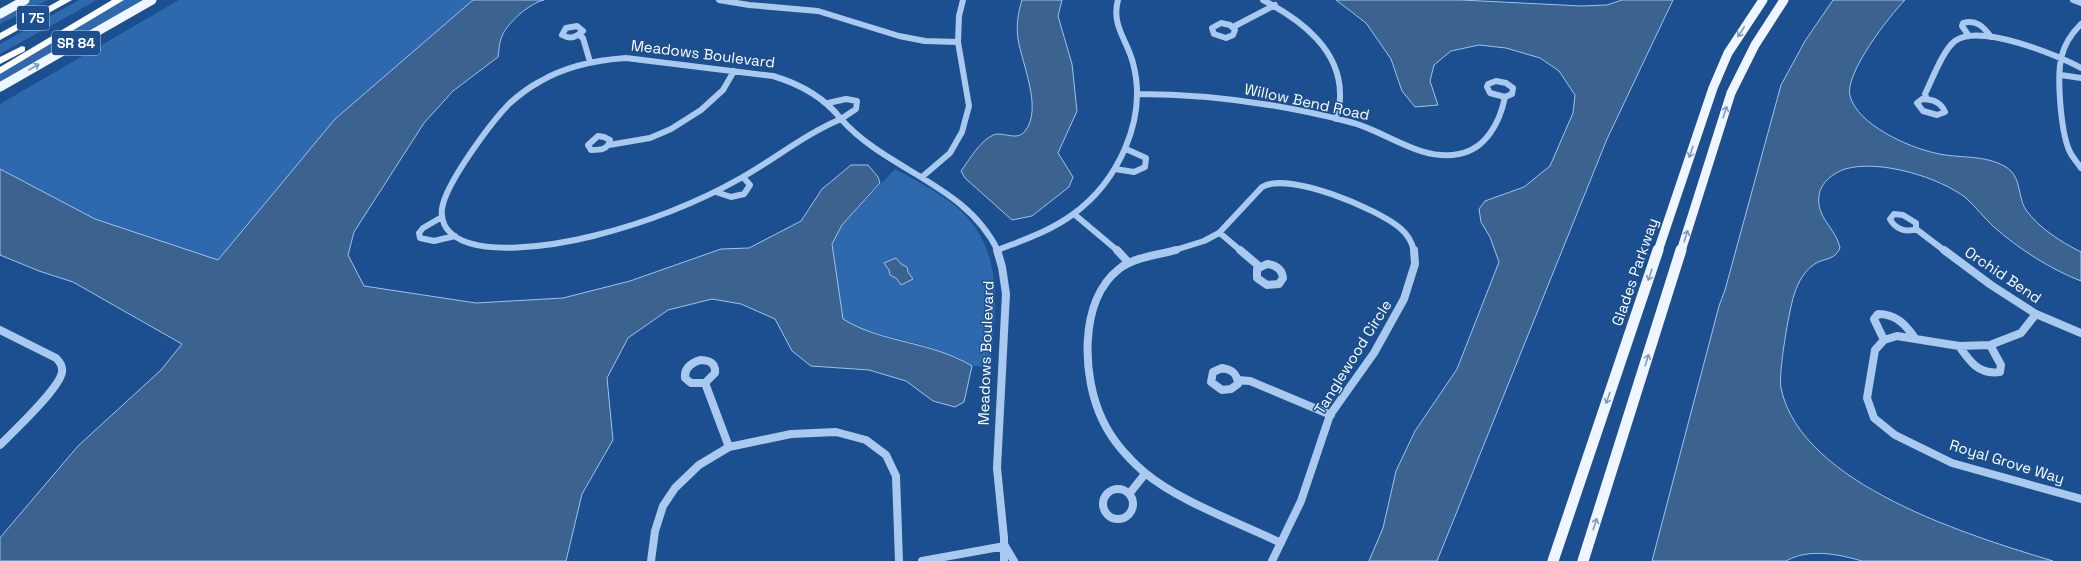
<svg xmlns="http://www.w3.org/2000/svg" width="2081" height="561" font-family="'Space Grotesk',sans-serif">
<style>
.green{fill:#2e69ad}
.water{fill:#3c6290;stroke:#9cc4f0}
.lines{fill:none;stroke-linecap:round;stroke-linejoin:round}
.minor-far1{stroke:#a9c9ee;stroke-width:6}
.minor{stroke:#a9c9ee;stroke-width:8}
.major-far1{stroke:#f0f6ff;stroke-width:9}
.major{stroke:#f0f6ff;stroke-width:11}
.highway{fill:#fff;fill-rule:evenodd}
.oneway{stroke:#7b9ac1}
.labels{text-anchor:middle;stroke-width:3;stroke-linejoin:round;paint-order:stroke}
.shield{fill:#1b4f8f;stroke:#bbcadd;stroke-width:1}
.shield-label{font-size:14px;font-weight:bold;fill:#fff}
.street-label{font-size:15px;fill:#fff;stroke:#1b4f8f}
</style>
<rect width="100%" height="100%" fill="#1b4f8f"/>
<path class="green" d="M30,0H48L0,24V16Z
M79,0H97L0,54V44Z
M124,0H145L0,83V74Z
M179,0H473L335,119L218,260L95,219L0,169V104Z
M895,169C915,180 935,190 953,204C1006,246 996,308 990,367L972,366L957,357L926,346L860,329L843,319L832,244L842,225Z"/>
<path class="water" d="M473,0H544C530,3 508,22 502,36C499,42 499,51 498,57L453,91L424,123L354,232L348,255L364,286L476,303L563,298L630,281L721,249L749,248L801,221L822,189L851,165H868L878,177L880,183L842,225L832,244L843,319C881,343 931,341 972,366L964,402L955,407L933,401L906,381L869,370L811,366L792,351L775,319L741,304L712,299L668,310L628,338L607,378L613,440L582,494L566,561H0V538L4,533L78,446L161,370L182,344L73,282L39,271L0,255V169L95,219L218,260L335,119Z
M1022,0H1062L1058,16L1072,64L1077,111L1058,153L1073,177L1069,187L1032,216L1012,220L965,178L961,171C970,159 979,142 993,135C1003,131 1017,142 1025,131C1043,109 1022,64 1018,39C1016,27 1018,12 1022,0Z
M1336,0H1462L1581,6L1607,5L1622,0H1673L1607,139L1437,561H1369L1383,528L1396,471L1415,431L1457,369L1499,262L1490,237L1481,222L1479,209L1485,201L1524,187L1550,166L1573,113L1575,95L1559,71L1540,58L1506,48L1479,45L1451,51L1434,65L1430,81L1438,105L1415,107L1402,91L1391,59L1366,23Z
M1833,0H1905C1890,15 1844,74 1850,96C1858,125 1908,147 1935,153C1959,159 1984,154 2006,167C2022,177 2017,196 2026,210C2039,228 2061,242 2081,252V281C2050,269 2019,249 1994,227C1984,218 1976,207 1966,198C1939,177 1879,159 1845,169C1833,173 1820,183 1819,196C1816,218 1836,228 1840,248C1835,259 1828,258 1818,262C1805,269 1798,282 1794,295C1789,310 1778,374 1781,388C1801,485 1971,536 2053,561H1862C1838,554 1809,548 1786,561H1652L1719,306L1725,290L1781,85L1805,41Z
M896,258L901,264L907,267L908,272L913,279L901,285L896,278L890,275L889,270L884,263Z"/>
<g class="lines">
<path class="minor-far1" d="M719,0L749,5L818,11L899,36L925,41L958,42
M1263,0C1301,20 1342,50 1340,98C1340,105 1337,112 1336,119
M2073,0L2081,3
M1221,23L1230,25L1235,30L1233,35L1226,38L1214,34L1212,28Z
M2081,24C2072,33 2065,43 2062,55C2056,75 2061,131 2069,150C2072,157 2077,162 2081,168
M577,26L583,31C576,37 571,40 562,35L566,28Z
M1233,27L1275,5
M579,35L583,38L590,62
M1969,36L1962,26L1963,23C1976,19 1984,27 1991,37
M626,58L773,76C800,84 823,96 841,119C805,134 775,159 741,178C695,204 645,223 593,236C561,244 471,261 447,229C443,224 441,215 442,209C445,184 492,121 510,103C519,95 528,88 539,82C566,66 595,60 626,58Z
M2061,75L2081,78
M1496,81L1506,83L1513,88L1512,94L1505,97L1490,93L1487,87L1488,84Z
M1138,94C1210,94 1280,104 1350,122C1386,131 1420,162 1459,154C1486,149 1500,122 1505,97
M1922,99C1932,99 1941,102 1945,112L1937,115L1923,111L1917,103Z
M1927,99L1925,94C1932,80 1943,50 1955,41C1979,23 2058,55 2081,68
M828,103L846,99L857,101L856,109L841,119
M841,119C887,171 966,184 998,251
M598,136L604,137L610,140C608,150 600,150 591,150L588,145Z
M609,145L650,138L671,129L701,110L723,90L734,71
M1115,169L1134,172L1145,167L1146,158L1126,149
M922,177L950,153L962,132L969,106L958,42L959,16L963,0
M716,192L731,197L744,194L750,185L743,177
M1074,214L1118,251
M1894,214L1903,215L1916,223V229C1906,233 1895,229 1890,219Z
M442,217L423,228L419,233L420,238L434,241L455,236
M1916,229L1945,251
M1220,233L1241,251
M998,250C1023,240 1050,231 1072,215C1118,182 1148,119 1133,63C1127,40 1111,25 1118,0
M1172,251L1204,241L1219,233L1262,187C1288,171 1378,209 1400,228C1406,233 1412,242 1414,251"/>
<path class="minor" d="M997,250L1002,267L1006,294L997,468L1004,538V561
M1117,250L1128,262
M1176,250C1158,255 1134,257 1119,269C1078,301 1082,379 1103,421C1112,440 1128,458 1144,472C1178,501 1240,523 1281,543
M1240,250L1260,267
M1944,250L1991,285L2036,314L2081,333
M1267,264C1276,265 1282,269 1283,278L1279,284L1267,285L1257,278V269Z
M2036,314L2021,333L1990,345L1959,346L1897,336L1884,340L1875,350L1867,398L1874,418L1895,435L1952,463L2081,499
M0,330L56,358C59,361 63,366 62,372C60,388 13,432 0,445
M1884,340L1874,319L1878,314C1896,314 1905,324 1915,338
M1959,346C1970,362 1979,375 2000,372L2001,365L1990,345
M700,360C709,360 716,363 715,373L705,383H691L685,378C684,368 691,363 700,360Z
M1222,368C1232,370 1237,373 1238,384L1231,389L1222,390L1211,382L1213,372Z
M1238,380L1250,381L1331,415
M705,383L729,447
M1103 504a15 15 0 1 1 30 0a15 15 0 1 1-30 0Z
M1129,494L1145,474
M1005,546L1014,561
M651,561L655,531L663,506L675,488L699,465L729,447L791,434L836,432L866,440L886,455L896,476L899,561
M922,561L1005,546
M1272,561L1301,501L1330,415L1374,353L1404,299L1415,264L1414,250"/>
<path class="major-far1" d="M0,14L25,0
M0,87L152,0
M1658,251L1713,88L1728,53L1763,0
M1681,251L1731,93L1755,45L1784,0"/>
<path class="major" d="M1553,561L1658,250
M1583,561L1681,250"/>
<path class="highway" d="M60,0H72L0,40V33Z
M112,0H124L0,74V67Z
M22,46L25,47V51L0,64V57Z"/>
</g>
<defs><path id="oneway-shaft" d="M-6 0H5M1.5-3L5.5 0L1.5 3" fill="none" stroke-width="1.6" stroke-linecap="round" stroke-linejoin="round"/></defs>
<g class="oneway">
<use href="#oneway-shaft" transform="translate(1741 32) rotate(122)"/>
<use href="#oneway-shaft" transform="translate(34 67) rotate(-30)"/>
<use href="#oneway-shaft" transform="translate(1725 112) rotate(-72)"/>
<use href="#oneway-shaft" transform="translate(1691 152) rotate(109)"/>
<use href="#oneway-shaft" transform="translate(1686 236) rotate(-72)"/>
<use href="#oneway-shaft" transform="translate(1650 275) rotate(109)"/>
<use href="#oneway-shaft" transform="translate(1647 360) rotate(-72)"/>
<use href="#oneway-shaft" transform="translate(1608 398) rotate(109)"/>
<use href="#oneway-shaft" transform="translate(1595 524) rotate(-72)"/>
</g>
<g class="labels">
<g class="shield">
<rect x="17" y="6" width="32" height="24" rx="3"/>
<rect x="52" y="31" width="48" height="24" rx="3"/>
</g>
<g class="shield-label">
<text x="33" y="23">I 75</text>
<text x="76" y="48">SR 84</text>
</g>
<g class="street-label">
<text transform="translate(703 54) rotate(7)" y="5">Meadows Boulevard</text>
<text transform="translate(1307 102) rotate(12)" y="5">Willow Bend Road</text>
<text transform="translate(1635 272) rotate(-71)" y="5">Glades Parkway</text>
<text transform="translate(2003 275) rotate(34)" y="5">Orchid Bend</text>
<text transform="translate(986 353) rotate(-88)" y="5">Meadows Boulevard</text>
<text transform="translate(1353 357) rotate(-58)" y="5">Tanglewood Circle</text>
<text transform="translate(2007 462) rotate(17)" y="5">Royal Grove Way</text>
</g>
</g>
</svg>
